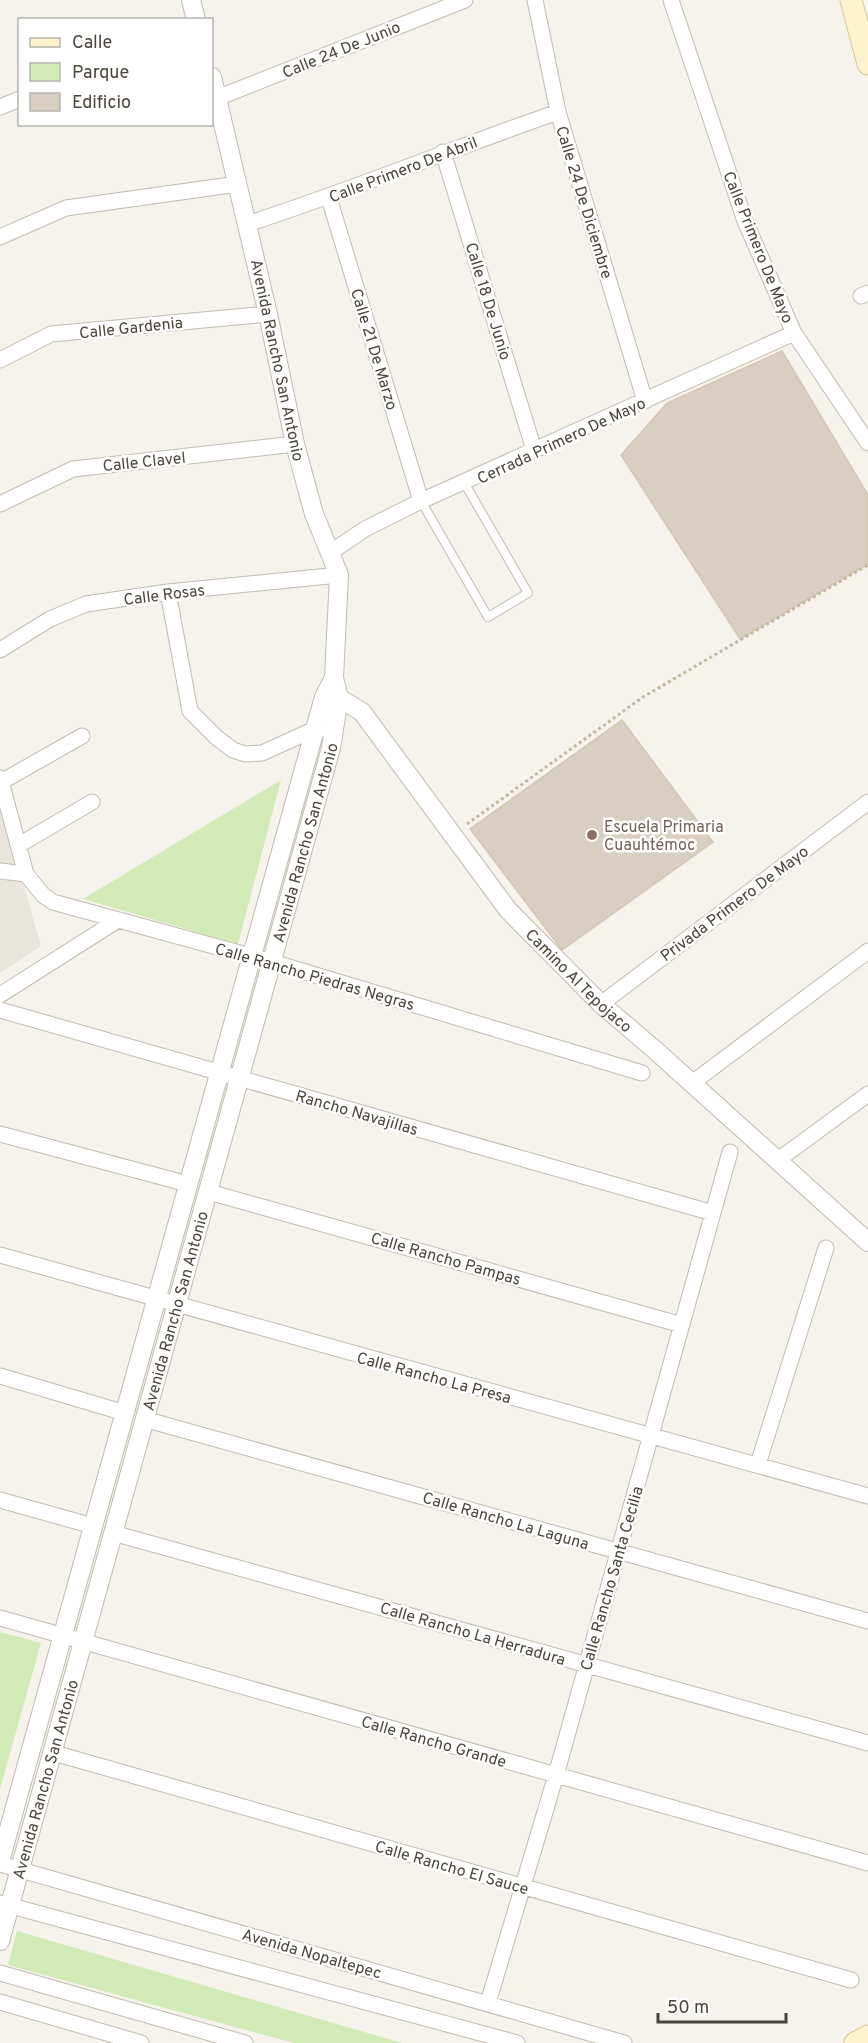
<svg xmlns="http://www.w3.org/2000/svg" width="868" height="2043" font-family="Overpass,sans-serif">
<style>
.residential{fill:#eae5da}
.green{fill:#d2eab5}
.building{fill:#d8cfc1;stroke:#d3c7b4;stroke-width:1.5}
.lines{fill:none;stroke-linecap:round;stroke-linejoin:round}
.service-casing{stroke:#c2bbae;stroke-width:10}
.minor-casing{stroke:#c2bbae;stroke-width:17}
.tertiary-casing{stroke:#c2bbae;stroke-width:20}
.secondary-casing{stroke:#d6c79b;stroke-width:23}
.path{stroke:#c4b79f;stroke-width:3;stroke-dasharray:3 3;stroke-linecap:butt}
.service{stroke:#fff;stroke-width:8}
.minor{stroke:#fff;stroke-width:15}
.tertiary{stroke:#fff;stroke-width:18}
.secondary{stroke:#fff3cd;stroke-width:21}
.education-dot{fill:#8d6e63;stroke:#fff;stroke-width:2}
.labels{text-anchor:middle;stroke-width:5;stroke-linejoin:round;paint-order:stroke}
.street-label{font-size:16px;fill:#4b4439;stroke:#fff}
.education-label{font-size:16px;fill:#785e54;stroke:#fff;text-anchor:start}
</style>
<rect width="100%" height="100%" fill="#f6f3ec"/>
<path class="residential" d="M0,804L41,946L0,973Z"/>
<path class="green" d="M281,780L238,944L83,899Z
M0,1632L41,1643L0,1789Z
M17,1931L402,2043H294L8,1965Z"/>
<path class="building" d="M782,351L868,495V564L740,639L621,455L667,403Z
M622,720L713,842L562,950L470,829Z"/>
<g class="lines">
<g class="service-casing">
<path id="service" d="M421,501L488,617L528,593L465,484"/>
</g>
<g class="minor-casing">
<path id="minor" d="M535,0L558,112L645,401
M671,0L745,221L794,333L868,443
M217,98L465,0
M0,107L20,99
M443,152L534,450
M329,198L421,501
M247,224C352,190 454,148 558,112
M0,237L66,208L238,184
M861,296L868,293
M0,360L51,334L268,314
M0,504L73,469L295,444
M331,552L365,529L421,501L794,333
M168,592L190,711L216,737L233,750L245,754L262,753L315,729H334
M0,650L50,619L86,604L168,592L339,575
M0,778L26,874L43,895L53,902L272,962L642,1073
M1,782L82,736
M19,845L92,802
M0,871L26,874
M0,995L118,920
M601,1004L868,802
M0,1010L713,1213
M692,1083L868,951
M0,1134L188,1184
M778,1160L868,1094
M209,1192L682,1325
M0,1255L868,1496
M0,1376L125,1413
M144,1419L868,1621
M758,1464L826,1248
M0,1500L93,1526
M113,1533L868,1743
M0,1618L868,1863
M54,1753L851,1980
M0,1864L624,2043
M0,1903L517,2043
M0,1973L245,2043
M0,2002L141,2043
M488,2003L556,1775L730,1152"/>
</g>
<g class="tertiary-casing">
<g id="tertiary">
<path d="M191,0L196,20"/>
<path id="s1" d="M330,697L339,698L362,712L508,910L601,1004L655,1050L868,1242"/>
<path d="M0,1861L324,697L334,678"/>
<path id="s2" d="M0,1941L331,748L339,698L334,678L339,575L314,514L295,444L268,314L212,77"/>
</g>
</g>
<g class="secondary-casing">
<path id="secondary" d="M851,0L868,64
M855,2043L868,2036"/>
</g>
<path class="path" d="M467,824L643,697L868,565"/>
<use href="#service" class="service"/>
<use href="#minor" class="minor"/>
<use href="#tertiary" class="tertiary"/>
<use href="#secondary" class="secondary"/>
</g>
<circle class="education-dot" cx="592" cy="835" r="6"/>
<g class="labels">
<g class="street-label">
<text transform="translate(341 49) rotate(-22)" y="6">Calle 24 De Junio</text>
<text transform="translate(403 169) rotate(-21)" y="6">Calle Primero De Abril</text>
<text transform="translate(585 202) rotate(73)" y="6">Calle 24 De Diciembre</text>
<text transform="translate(759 247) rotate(68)" y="6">Calle Primero De Mayo</text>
<text transform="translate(489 301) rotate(73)" y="6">Calle 18 De Junio</text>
<text transform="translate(131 327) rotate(-6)" y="6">Calle Gardenia</text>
<text transform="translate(375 349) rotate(73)" y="6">Calle 21 De Marzo</text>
<text transform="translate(278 360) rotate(78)" y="6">Avenida Rancho San Antonio</text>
<text transform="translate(561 440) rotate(-25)" y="6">Cerrada Primero De Mayo</text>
<text transform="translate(144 461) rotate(-6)" y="6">Calle Clavel</text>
<text transform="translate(164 594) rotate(-7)" y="6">Calle Rosas</text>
<text dy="6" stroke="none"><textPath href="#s2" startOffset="1140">Avenida Rancho San Antonio</textPath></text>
<text transform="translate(734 903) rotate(-37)" y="6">Privada Primero De Mayo</text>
<text transform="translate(315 976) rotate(16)" y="6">Calle Rancho Piedras Negras</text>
<text dy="6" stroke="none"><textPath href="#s1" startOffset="382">Camino Al Tepojaco</textPath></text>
<text transform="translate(357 1112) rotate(16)" y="6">Rancho Navajillas</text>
<text transform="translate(446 1258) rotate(16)" y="6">Calle Rancho Pampas</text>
<text dy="6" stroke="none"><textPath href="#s2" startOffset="654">Avenida Rancho San Antonio</textPath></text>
<text transform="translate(434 1377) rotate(15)" y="6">Calle Rancho La Presa</text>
<text transform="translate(506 1520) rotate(16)" y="6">Calle Rancho La Laguna</text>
<text transform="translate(611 1578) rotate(-74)" y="6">Calle Rancho Santa Cecilia</text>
<text transform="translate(473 1633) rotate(16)" y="6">Calle Rancho La Herradura</text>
<text transform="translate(434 1741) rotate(16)" y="6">Calle Rancho Grande</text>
<text dy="6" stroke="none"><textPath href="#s2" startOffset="168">Avenida Rancho San Antonio</textPath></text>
<text transform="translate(452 1867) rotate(16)" y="6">Calle Rancho El Sauce</text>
<text transform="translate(312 1953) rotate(16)" y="6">Avenida Nopaltepec</text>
</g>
<g class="education-label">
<text x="604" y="832">Escuela Primaria<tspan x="604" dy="18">Cuauhtémoc</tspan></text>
</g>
</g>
<rect x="18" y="18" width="195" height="108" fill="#ffffff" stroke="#b7b4b0" stroke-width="1.5"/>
<rect x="30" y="38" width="30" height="9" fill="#fff3cd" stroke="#b7b4b0" stroke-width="1.5"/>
<text x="72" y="48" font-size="18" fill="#4b4439">Calle</text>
<rect x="30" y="63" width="30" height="18" fill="#d2eab5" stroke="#b7b4b0" stroke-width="1.5"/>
<text x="72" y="78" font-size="18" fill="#4b4439">Parque</text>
<rect x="30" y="93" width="30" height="18" fill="#d8cfc1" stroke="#b7b4b0" stroke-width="1.5"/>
<text x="72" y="108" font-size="18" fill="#4b4439">Edificio</text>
<path d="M658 2013v9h128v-9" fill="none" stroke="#4b4439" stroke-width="3"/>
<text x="667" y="2013" font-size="18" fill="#4b4439" stroke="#ffffff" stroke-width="4.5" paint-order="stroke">50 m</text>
</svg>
